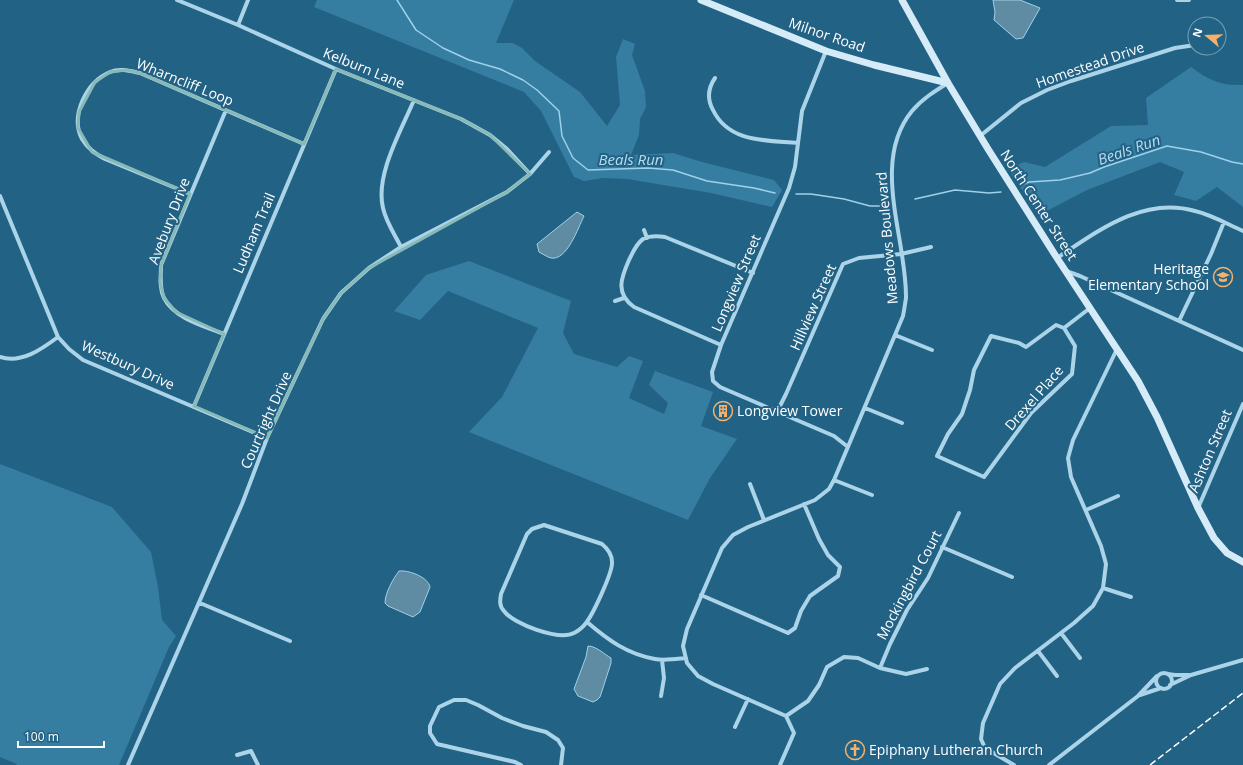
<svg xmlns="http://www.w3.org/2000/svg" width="1243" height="765" font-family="'Open Sans',sans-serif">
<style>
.green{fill:#367da2}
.water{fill:#5f8ca3;stroke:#9ed1ea}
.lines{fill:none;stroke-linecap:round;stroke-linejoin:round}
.stream{stroke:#9ed1ea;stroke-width:1.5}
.street{stroke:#abd4e9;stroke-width:4}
.secondary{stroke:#d5ebf7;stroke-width:7}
.rail{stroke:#fff;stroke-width:1.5;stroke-dasharray:7 3;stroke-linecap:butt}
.marked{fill:none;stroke:#87bab6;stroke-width:3;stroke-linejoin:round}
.labels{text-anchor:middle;stroke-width:4;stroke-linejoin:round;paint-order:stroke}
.street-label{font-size:14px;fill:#fff;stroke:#226285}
.poi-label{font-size:14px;fill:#fff;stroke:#226285;text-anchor:start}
.water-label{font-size:15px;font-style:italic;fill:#b6ddf0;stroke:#226285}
</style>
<rect width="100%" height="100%" fill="#226285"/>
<path class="green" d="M317,0H514L496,43H513L522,48L535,61L580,92L607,126L620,105L616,57L623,39L635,44L632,55L645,91L646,107L640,119L639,135L631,155L673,153L702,162L774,180L782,190L772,207L711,193L627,179L603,178L584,181L574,177L541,111L524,92L314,7Z
M1191,67C1209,80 1220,86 1243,85V207L1217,187L1196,201L1174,195L1184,172L1160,162L1087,190L1039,215L1008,169L1024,162L1045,167L1111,126L1148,125L1146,98Z
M469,261L571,301L563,333L574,354L617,367L629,356L643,361L629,398L664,414L668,403L649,385L655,371L713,392L701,426L737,439L710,478L688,520L469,432L502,397L538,328L448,291L420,320L394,311L426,275Z
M0,464L112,507L151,552L158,587L162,620L176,636L169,647L119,765H16L17,764L0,757Z"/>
<path class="water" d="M993,0H1020L1040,8L1023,38L1016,39L994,20L995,12Z
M577,212L584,216C578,228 567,261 551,258C547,257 543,254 539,252L537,244Z
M399,571C409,570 428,577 430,587L420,612L413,617L388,606L385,603C385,593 393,579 399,571Z
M588,646C596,646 604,654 611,658V663L600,697L597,700L593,702L578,696L574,689L586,657Z"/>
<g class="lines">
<path class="stream" d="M397,0L416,30L443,48L469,60L500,69L523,80L537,90L559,111L562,136L573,158L588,170L648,168L673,170L707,181L754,188L775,193
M1021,185L1029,182L1060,180L1090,173L1104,167L1167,146L1201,152L1232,162L1243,164
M796,194H811L844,199L870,206H882
M915,199L955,190L989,193L1001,192"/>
<path class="street" d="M177,0L238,25L338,70L461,119L490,135L507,149L530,174
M1177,0H1189
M238,25L248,0
M826,51L802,111L795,167L789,188L721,345L712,372L713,381L720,387L834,436L848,447
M715,78C708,88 707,99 713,110C729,143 766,140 798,143
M980,136L1021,103L1047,90L1071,81L1175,48L1195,45
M190,194L105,159C96,154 88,149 82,139C70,116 86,82 110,72C120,68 130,71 140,73L304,144
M0,196L58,337L69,349L83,360L267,438
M644,230L647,238
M401,247C395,235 386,222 383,208C375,175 401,131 414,100
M1057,258C1098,231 1143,196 1195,211C1212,215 1227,224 1243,231
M1066,271L1080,276L1243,350
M615,301L624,298
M1179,321L1211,254L1224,222
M1064,328L1075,346L1072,374L1031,413L984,477L937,456L948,434L962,414L970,390L974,370L991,336L1019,343L1026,347L1056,325L1064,328L1090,308
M224,334C204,326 175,319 164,298C159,288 161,276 161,265L226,110
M895,335L932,350
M721,345L634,307C615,293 621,278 629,260C633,252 636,244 643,239C649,236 658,236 665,237L753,273
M0,357C21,364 42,349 58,337
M194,406L336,69
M865,408L902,423
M777,412L786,394L843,264L859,258L901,254L931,247
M834,480L872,495
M750,484L764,520
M1198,508L1243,404
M1086,510L1118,496
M544,525L602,544C608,549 612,554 612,562C613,572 593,614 586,623C583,627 578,631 574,633C559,641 513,624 504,611C499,606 500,600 501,594L527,534L532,529Z
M942,547L1012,577
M1103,588L1131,597
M701,595L788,633L795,628L801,611L810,596L838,576L840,567L828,555L819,539L804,504
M200,603L290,641
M587,622C608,640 627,654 655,659C664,661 676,659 686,658
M1061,633L1080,658
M1038,651L1057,676
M880,668L890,644L907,610L928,578L959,513
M1156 681a8 8 0 1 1 16 0a8 8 0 1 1-16 0Z
M1168,674L1175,675H1189
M1170,685L1191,675L1243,660
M1140,695L1161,688
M661,696L664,678L662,660
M786,716L808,701L819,685L827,667L844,657L858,658L880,668L906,674L927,669
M735,727L748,699
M237,755L251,751L258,765
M128,765L242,504L267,438L323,319L341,293L369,268L401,247L507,192L530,174L549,152
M521,765L515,762L437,744L430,733V726L439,707L454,700H466L478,705L502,718L523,726L546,732L558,740L563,748L561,765
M780,765L794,733L786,716L713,684L698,676L687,663L683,646L687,629L715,564L722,548L733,535L748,527L815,500L829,489L834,480L903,316C904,311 905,304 906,298C907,239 870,162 912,111C922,99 935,91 948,83
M1014,765L985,748L981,739L983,723L1000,684L1015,668L1074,623L1093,606L1103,588L1106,564L1101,546L1071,477L1068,458L1073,440L1117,349
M1049,765L1138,696L1157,676"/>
<path class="secondary" d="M701,0L826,51L874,65L948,83
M902,0L948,83L988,149L1057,258L1138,381L1157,417L1198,508L1214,538L1227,553L1243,562"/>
<path class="rail" d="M1150,765L1243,693"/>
</g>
<path class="marked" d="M336,69L461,119L490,135L530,174L507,192L369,268L341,293L323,319L267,438L194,406L224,334L176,312L164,298L160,282L161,265L190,194L92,152L78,128L79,112L95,82L110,72L126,70L140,73L304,144Z"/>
<defs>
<g id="school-ring" transform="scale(1)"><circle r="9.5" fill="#226285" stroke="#f5b16c" stroke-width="1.5"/><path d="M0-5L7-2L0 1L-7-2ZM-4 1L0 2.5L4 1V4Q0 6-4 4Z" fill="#f5b16c"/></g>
<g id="building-ring" transform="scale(1)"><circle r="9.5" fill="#226285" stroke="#f5b16c" stroke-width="1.5"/><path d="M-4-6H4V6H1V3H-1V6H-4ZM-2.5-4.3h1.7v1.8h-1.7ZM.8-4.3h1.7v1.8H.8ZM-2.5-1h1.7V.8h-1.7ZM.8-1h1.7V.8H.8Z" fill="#f5b16c"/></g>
<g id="church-ring" transform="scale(1)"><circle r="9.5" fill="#226285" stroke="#f5b16c" stroke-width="1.5"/><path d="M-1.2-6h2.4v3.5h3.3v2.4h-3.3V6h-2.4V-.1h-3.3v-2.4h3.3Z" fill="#f5b16c"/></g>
</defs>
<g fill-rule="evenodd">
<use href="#school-ring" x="1223" y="277"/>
<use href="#building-ring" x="723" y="411"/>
<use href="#church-ring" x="855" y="750"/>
</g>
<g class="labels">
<g class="street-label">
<text transform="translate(827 35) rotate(19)" y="5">Milnor Road</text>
<text transform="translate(1090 65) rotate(-19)" y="5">Homestead Drive</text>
<text transform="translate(364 68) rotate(22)" y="5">Kelburn Lane</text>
<text transform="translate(185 82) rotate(22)" y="5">Wharncliff Loop</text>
<text transform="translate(1039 205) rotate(57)" y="5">North Center Street</text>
<text transform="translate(169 221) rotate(-69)" y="5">Avebury Drive</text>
<text transform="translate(254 233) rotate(-67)" y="5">Ludham Trail</text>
<text transform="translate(887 238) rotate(-95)" y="5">Meadows Boulevard</text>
<text transform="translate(736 283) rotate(-67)" y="5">Longview Street</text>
<text transform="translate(813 307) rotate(-66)" y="5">Hillview Street</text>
<text transform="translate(128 365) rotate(24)" y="5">Westbury Drive</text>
<text transform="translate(1034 398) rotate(-49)" y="5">Drexel Place</text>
<text transform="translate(266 420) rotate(-66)" y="5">Courtright Drive</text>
<text transform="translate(1210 451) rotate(-67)" y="5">Ashton Street</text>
<text transform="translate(909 585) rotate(-62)" y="5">Mockingbird Court</text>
</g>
<g class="poi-label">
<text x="1209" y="274" text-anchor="end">Heritage<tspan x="1209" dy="16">Elementary School</tspan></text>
<text x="737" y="416">Longview Tower</text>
<text x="869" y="755">Epiphany Lutheran Church</text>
</g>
<g class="water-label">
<text transform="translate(1129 150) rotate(-19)" y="5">Beals Run</text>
<text x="631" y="165">Beals Run</text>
</g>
</g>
<g transform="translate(1207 36) rotate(289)"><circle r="19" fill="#226285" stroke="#7aa1b6"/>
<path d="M0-3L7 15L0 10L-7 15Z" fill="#f5b16c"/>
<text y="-6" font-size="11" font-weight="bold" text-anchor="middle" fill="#ffffff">N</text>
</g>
<path d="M18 741v6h86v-6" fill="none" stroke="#ffffff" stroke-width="2"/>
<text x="24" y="741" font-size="12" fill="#ffffff" stroke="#226285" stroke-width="3" paint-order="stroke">100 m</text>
</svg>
